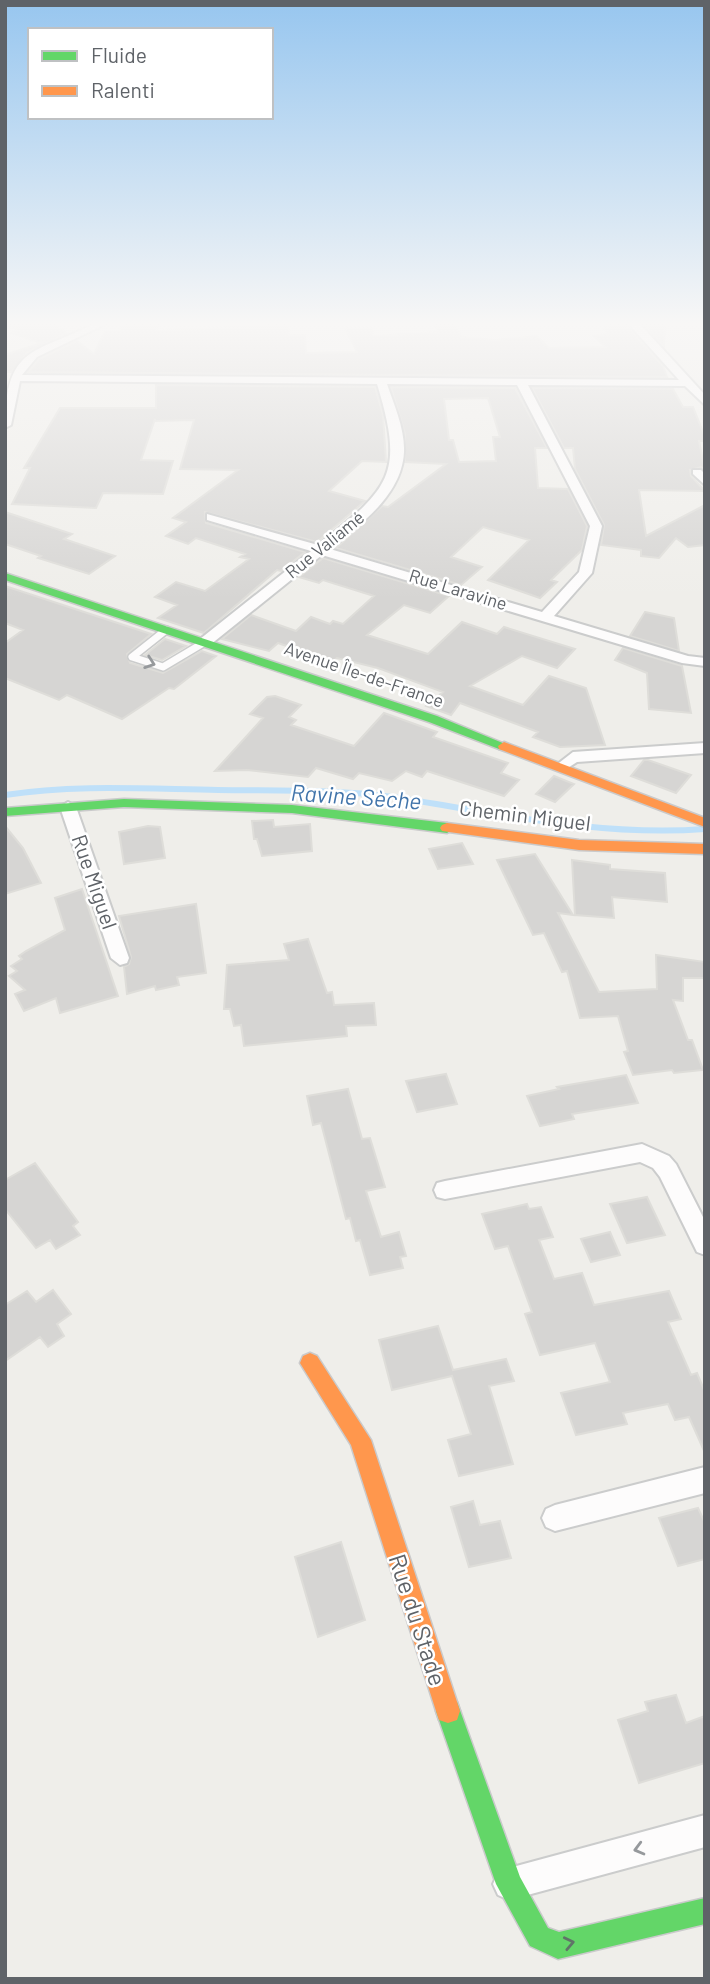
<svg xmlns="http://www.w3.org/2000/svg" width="710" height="1984" font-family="Barlow,sans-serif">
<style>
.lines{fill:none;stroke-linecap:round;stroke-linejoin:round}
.stream{stroke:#bfe0f9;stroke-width:6}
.building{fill:#d6d5d3;stroke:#deddd9;stroke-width:2;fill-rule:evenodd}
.lane-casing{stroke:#cbcccc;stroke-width:10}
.street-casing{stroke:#cbcccc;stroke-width:4}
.fast-casing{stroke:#cacacb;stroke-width:3}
.slow-casing{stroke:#cacacb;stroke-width:3}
.lane{stroke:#fdfcfc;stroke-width:7}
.street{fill:#fdfcfc;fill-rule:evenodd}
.fast{fill:#63d668;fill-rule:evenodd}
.slow{fill:#ff974d;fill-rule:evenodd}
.oneway{stroke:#96999c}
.oneway2{stroke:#607468}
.labels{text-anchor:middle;stroke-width:5;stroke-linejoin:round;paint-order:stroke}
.far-street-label{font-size:18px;fill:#5f6368;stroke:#fff}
.street-label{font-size:21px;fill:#5f6368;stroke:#fff}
.water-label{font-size:23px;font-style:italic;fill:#4174aa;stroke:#fff}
.near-street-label{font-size:24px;fill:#5f6368;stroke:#fff}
</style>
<rect width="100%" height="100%" fill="#efeeea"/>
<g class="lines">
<path class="stream" d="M5,795C75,784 147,789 218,790C276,791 336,789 393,797C496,813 600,837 705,829"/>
</g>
<path class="building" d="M5,321H51L67,333L27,353L12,372H5V355L41,343L11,333L18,330L5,325Z
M433,321H454L461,337L495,340L537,336L549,348L605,347L594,336L608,334L603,328L608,327L605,325L625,324L663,366L667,377L28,372L39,359L77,341L94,354L105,331H120L124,324H159L157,331L288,324L289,335H305L306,353L357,352L345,328H372L373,336L438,332Z
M666,322L664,342V347L642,323Z
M156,385L375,387L383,415L386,462L362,461L329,491L365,501L317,542L205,512L206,523L305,552L281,571L277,570L204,633L158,618L177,605L155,597L176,582L205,591L249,559L240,557L245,554L196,538L188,544L166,536L186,522L173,518L238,470L180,469L194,420L155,421V419L141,460L173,461L163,494L103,493L96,508L12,504L30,468H24L60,408H156Z
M391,387L515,388L547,448H535L538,488L568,489L587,526L582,550L551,580L557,582L540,598L488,580L529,540L483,527L451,557L482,567L461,585L336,548L382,506L388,507L446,464L405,462V434ZM488,398L500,437H493L496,461L459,462L453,440H449L444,399Z
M532,388L673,389L683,407H693L705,437V441H699L705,470L701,467L690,470L691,476L705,491L639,490L646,536L705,505V545L688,547L676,538L659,558L641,556V550L601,545L604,525L575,469L573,448H564Z
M5,512L72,534L64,539L115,556L89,574L38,558L41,556L5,544Z
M323,558L449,596L430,613L404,605L367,635L428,654L462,622L497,634L504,627L575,649L557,668L522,656L470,686L523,705L549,676L586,688L605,745L560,747L533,737L538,732L460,703L451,715L426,706L443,692L378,668L337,658L332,662L278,643L269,651L222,639L251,615L296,631L311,617L330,624L333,621L343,624L374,596L323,580L319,583L299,577Z
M5,586L151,634L127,654L130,663L163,673L202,651L216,656L174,689L169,688L122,719L67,695L59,700L5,678V643L23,630L5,623Z
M645,612L674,618L679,651L630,636Z
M165,639L186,646L162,660L145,655Z
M623,648L682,666L691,713L649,709L647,673L615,660Z
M275,696L301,705L289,717L296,720L291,725L354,746L384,713L437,732L433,737L508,763L501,773L519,780L504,796L427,771L422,777L406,771L392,781L359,773L353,779L316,768L308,777L247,770L215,771L263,718L250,714L267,697Z
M644,760H648L691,775L676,793L631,776Z
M554,776L574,784L555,802L536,794Z
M273,820L274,827L310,824L312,851L262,856L257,839H254L252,821Z
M5,826L23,848L41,883L5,894Z
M148,826L160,827L165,858L124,864L119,832Z
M462,843L473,864L438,869L429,849Z
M535,854L573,915L558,913L599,992L657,989L656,955L705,962V978H683V1001L673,1000L688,1040H692L703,1070L674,1073L672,1070L633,1075L624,1052L628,1051L618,1016L580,1018L567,971L562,972L544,933L533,935L497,860Z
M572,860L610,865V869L665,873L667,902L612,897L614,918L575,915Z
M82,889L118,996L60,1013L56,998L24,1011L15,994L25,990L9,976L17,971L11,966L22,959L19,956L26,951L65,930L55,898Z
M196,904L206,973L177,977L179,985L156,990L155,986L127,994L124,967L129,964L131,957L119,916Z
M308,939L327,993L332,992L334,1005L374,1003L376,1025L346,1026L347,1036L244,1046L241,1025L234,1026L230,1009H224L227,965L289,960L284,944Z
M446,1074L457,1104L417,1112L406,1081Z
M626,1075L638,1103L572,1114L574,1119L540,1126L527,1096L559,1089L557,1087Z
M348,1089L362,1139L370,1138L385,1187L366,1191L381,1237L399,1232L406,1256L400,1257L403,1268L370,1275L360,1240L356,1241L350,1218L346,1219L321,1123L313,1125L307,1096Z
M35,1163L78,1222L73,1226L80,1235L56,1249L50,1240L36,1248L5,1209V1180Z
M647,1197L665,1235L627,1243L610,1204Z
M527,1204L529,1209L541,1207L553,1237L539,1240L554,1279L582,1273L594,1305L669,1291L681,1319L668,1322L691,1375L697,1373L705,1392V1453L689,1417L675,1420L668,1404L623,1413L627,1424L576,1435L561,1393L610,1382L595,1343L540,1355L525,1314L532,1312L508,1246L495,1249L482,1214Z
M610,1232L620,1255L591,1262L581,1239Z
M53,1290L71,1314L57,1324L64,1336L48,1347L40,1337L5,1361V1305L27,1291L36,1302Z
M438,1326L453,1370L506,1359L514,1381L489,1386L513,1464L459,1476L448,1440L471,1434L452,1376L392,1390L379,1340Z
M473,1501L480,1525L500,1521L511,1558L469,1567L451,1507Z
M698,1508L705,1523V1559L678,1566L659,1518Z
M341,1542L365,1620L318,1637L295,1557Z
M676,1695L686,1723L705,1716V1763L639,1783L618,1720L648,1711L645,1702Z"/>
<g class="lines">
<g class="lane-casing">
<path id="lane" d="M166,630L132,657L163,667L205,642"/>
</g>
<g class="street-casing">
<path id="street" d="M99,321H112L37,357L22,375L679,380L626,321H637L705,395V405L685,386L528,385L602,526L592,573L554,616L688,656L705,658V666L682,663L322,555L210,645H200V639L311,551L207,520V514L318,545C390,488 405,475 377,384L20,381L11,425L5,428C5,342 37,355 99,321ZM387,384L517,385L590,526L579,572L542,612L330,549C360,525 402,495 404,452C405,429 394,405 387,384Z
M693,470H701L705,474V485L693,474Z
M705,743V753L577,762L563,771L555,766L573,752Z
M68,802L76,807L129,958L127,963L120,965L111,958L60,807Z
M642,1144L669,1156L676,1164L705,1221V1255L697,1252L660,1177L653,1168L640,1162L445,1199L437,1197L434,1190L437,1183L445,1181Z
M705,1467V1493L555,1531L546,1527L542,1518L546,1509L555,1505Z
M705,1815V1847L509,1900L498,1895L493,1884L498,1873L509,1868Z"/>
</g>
<g class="fast-casing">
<path id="fast" d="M5,573L437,716L510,746L504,750L499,749L429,722L5,580Z
M124,799L292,805L447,823L454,828L447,833L292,813L124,807L5,816V808Z
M448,1699L457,1702L520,1877L548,1928L559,1932L705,1898V1924L558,1959L530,1946L496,1884L436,1711L439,1702Z"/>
</g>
<g class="slow-casing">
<path id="slow" d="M504,742L705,818V827L499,749L498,746Z
M447,823L579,840L705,844V854L579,850L442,831L440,828L442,825Z
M310,1353L317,1356L371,1440L460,1711L457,1720L448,1723L439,1720L436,1711L351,1445L300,1363L303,1356Z"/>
</g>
<use href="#lane" class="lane"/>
<use href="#street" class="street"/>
<use href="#fast" class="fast"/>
<use href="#slow" class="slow"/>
</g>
<defs><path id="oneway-chevron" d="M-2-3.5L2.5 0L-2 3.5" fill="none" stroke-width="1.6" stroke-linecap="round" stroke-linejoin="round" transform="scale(1.75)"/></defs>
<g class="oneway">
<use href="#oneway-chevron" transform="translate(150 663) rotate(19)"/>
<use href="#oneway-chevron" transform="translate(639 1849) rotate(165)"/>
</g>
<use class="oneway2" href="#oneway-chevron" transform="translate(569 1943) rotate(-12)"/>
<linearGradient id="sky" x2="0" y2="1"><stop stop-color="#97c6ef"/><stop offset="0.54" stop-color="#f8f7f6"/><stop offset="1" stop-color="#f8f7f6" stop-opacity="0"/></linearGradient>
<rect width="710" height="599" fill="url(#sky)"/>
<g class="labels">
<g class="far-street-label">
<text transform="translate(325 545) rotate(-39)" y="6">Rue Valiamé</text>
<text transform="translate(458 590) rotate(17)" y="6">Rue Laravine</text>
<text transform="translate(364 675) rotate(19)" y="6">Avenue Île-de-France</text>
</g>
<g class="street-label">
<text transform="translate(525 816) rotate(7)" y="7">Chemin Miguel</text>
<text transform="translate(94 882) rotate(71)" y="7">Rue Miguel</text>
</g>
<g class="water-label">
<text transform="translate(356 797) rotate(4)" y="8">Ravine Sèche</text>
</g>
<g class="near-street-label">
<text transform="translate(417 1620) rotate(72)" y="8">Rue du Stade</text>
</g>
</g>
<rect width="710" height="1984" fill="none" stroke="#5f6368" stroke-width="14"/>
<rect x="28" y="28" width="245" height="91" fill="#ffffff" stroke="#bfc1c3" stroke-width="2"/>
<rect x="42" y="51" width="35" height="10" fill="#63d668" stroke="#bfc1c3" stroke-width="2"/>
<text x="91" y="63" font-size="21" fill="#5f6368">Fluide</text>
<rect x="42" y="86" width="35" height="10" fill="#ff974d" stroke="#bfc1c3" stroke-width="2"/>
<text x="91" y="98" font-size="21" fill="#5f6368">Ralenti</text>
</svg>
